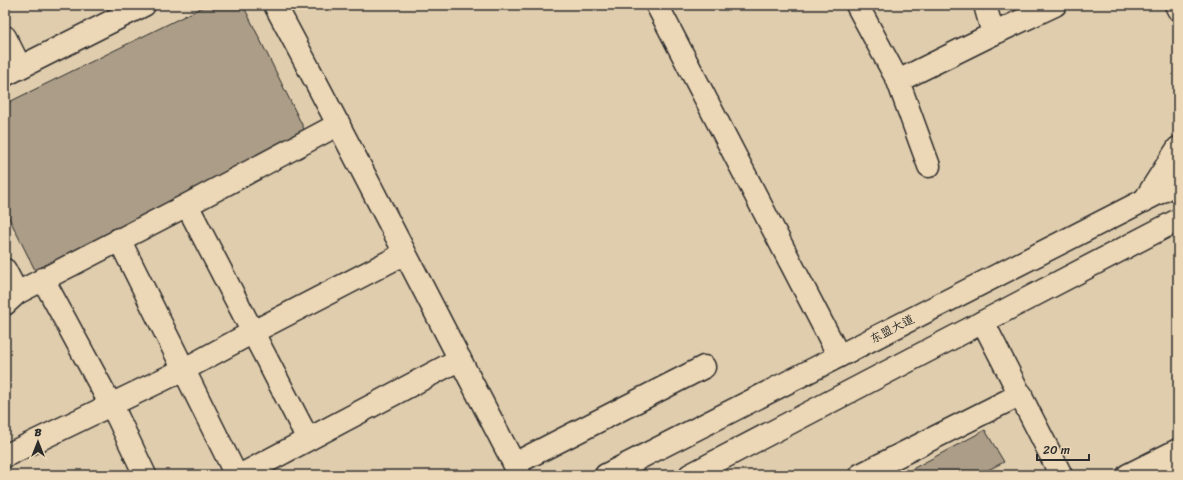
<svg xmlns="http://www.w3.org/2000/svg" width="1183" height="480" font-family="Sriracha,'LXGW WenKai TC',sans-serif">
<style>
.building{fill:#ab9d87;stroke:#2b2b2b}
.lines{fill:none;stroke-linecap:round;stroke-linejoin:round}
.minor-casing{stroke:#2b2b2b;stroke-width:25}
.major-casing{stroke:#2b2b2b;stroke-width:25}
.highway-casing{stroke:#2b2b2b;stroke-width:25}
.minor{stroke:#ecd7b6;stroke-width:22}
.major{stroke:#ecd7b6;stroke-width:22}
.highway{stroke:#ecd7b6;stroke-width:22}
.labels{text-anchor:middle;stroke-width:3;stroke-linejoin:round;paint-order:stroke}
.street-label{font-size:12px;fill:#2b2b2b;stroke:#ecd7b6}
</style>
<rect width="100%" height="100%" fill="#e0cdae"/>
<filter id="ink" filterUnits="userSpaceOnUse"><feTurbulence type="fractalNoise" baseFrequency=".025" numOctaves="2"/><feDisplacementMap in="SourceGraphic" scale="8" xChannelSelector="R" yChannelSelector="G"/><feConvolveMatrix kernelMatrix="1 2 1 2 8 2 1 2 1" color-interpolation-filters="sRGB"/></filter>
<g filter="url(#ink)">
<path class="building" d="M207,5H243L309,139L36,272L5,210V104Z
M985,430L1004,462L978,475H901Z"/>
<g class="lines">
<g class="minor-casing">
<path id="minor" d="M275,5C359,161 438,319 520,475
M657,5L839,356
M857,5L898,81L929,166
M985,5L993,34
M5,37L20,67
M5,75L144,5
M898,81L993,34L1055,5
M187,205L308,439
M119,239L236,475
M5,270L17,293
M43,279L118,418L145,475
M5,304L17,293L187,205L339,124
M983,322L1061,475
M5,456L183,370L253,332L404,254
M514,464L704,367
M241,475L460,359
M860,475L1021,394
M1128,475L1178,450
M1171,475H1178"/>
</g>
<g class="major-casing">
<path id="major" d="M1144,201L1178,148
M606,475L1178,183
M690,475L1178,220"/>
</g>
<g class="highway-casing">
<path id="highway" d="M1176,5L1178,9"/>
</g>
<use href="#minor" class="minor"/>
<use href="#major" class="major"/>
<use href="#highway" class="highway"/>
</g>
</g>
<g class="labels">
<g class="street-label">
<text transform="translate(892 329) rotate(-27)" y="4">东盟大道</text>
</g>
</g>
<rect width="1183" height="480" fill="none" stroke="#ecd7b6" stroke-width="20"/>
<rect x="10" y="10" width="1163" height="460" fill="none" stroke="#2b2b2b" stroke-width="1.5" filter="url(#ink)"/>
<g transform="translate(38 442)" stroke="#ecd7b6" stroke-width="3" paint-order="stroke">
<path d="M0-3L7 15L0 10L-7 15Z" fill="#2b2b2b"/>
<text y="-6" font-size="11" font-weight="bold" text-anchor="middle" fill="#2b2b2b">B</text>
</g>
<path d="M1037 454v6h52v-6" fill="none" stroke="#2b2b2b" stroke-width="2"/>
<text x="1043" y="454" font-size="12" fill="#2b2b2b" stroke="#ecd7b6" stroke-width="3" paint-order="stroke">20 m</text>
</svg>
